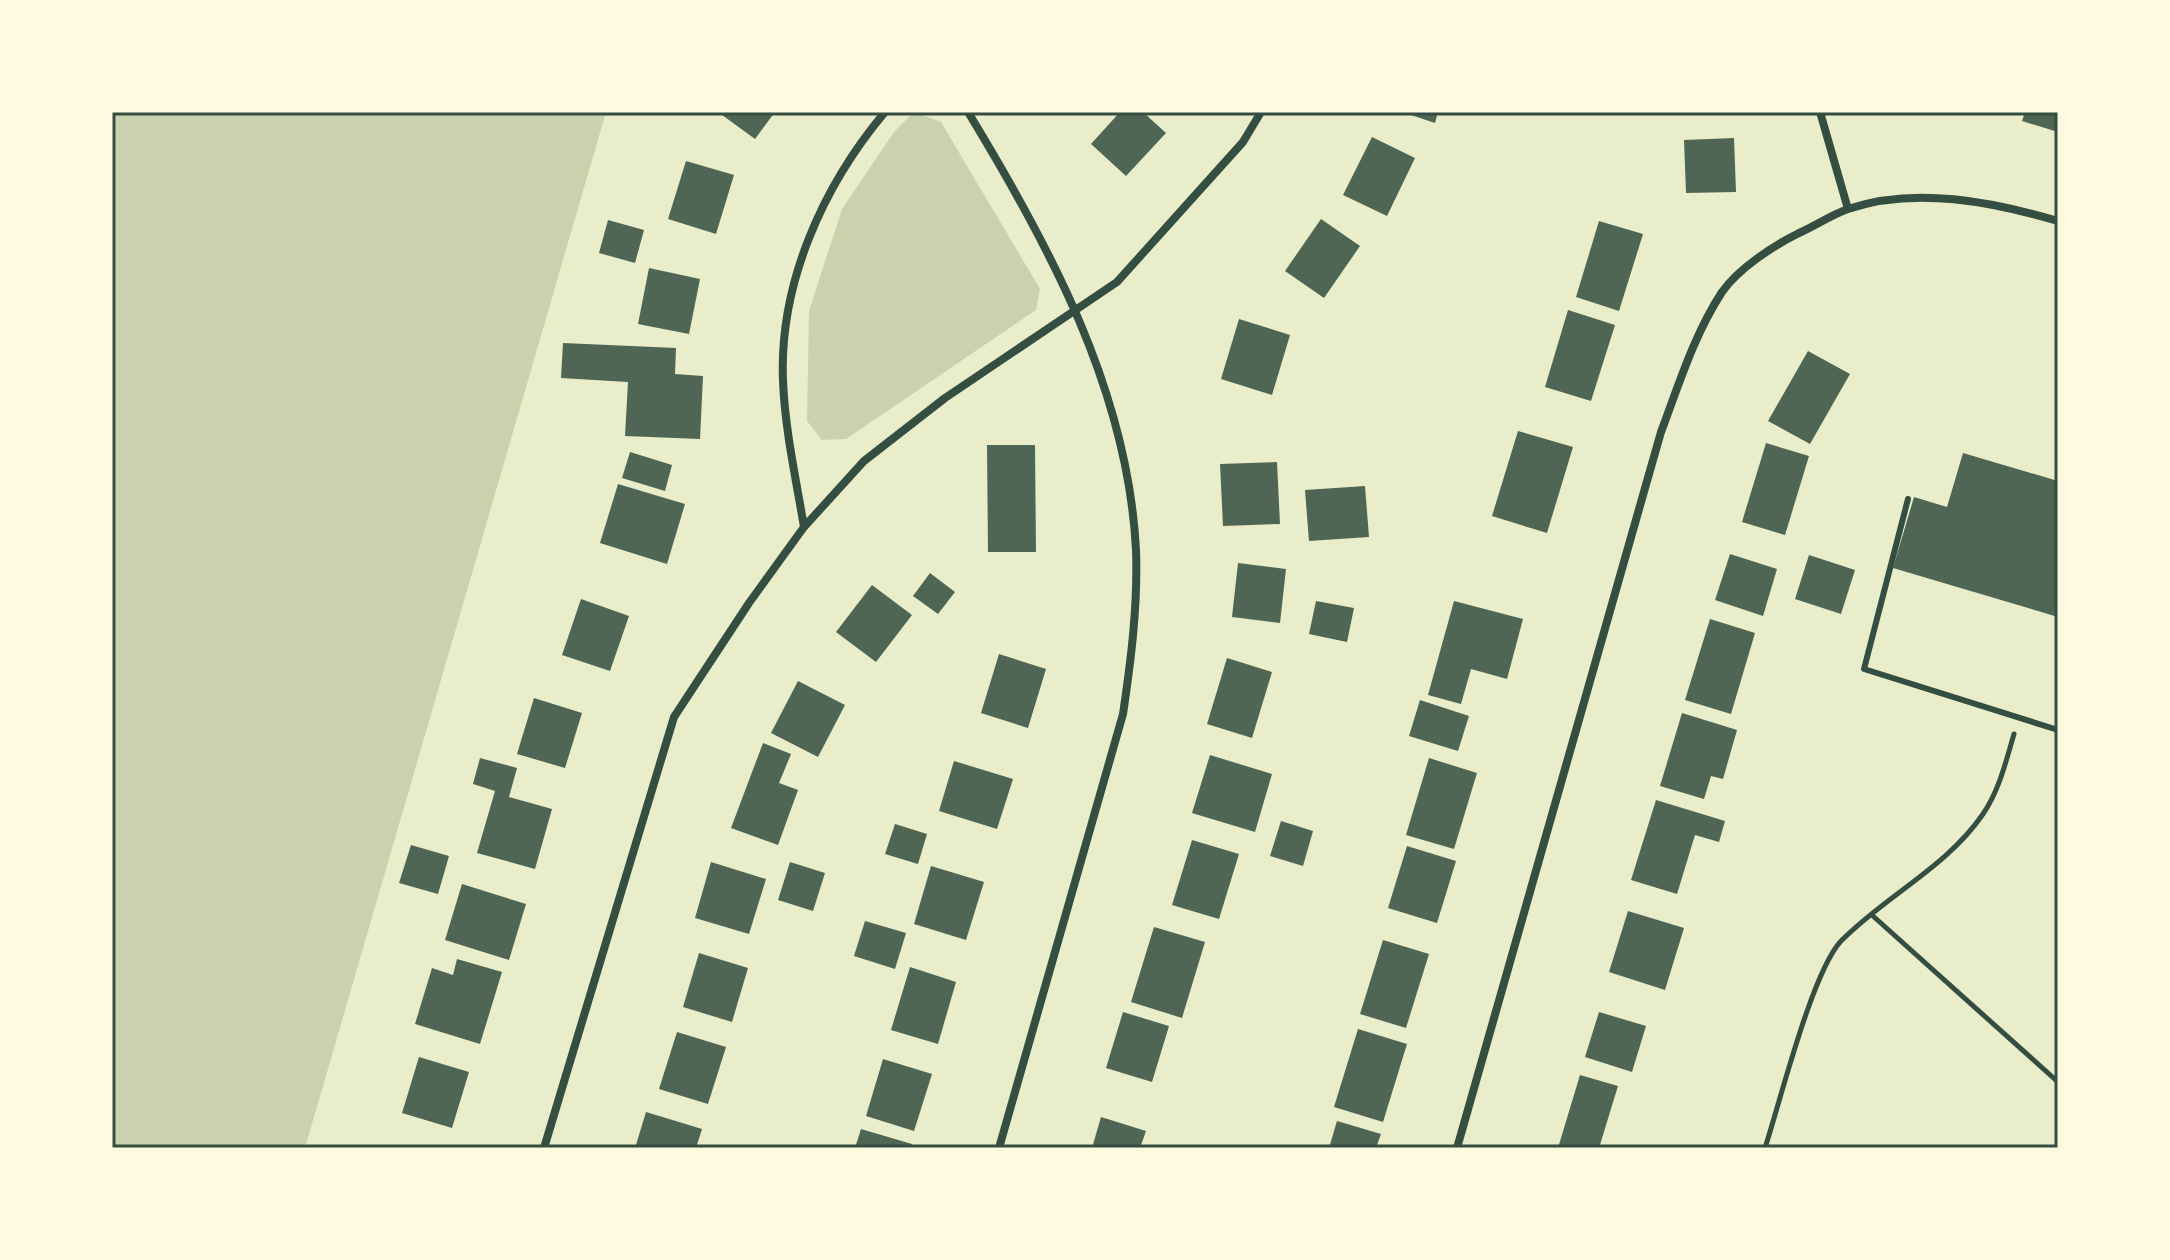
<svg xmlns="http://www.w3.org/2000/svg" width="2170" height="1260" font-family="Bitter,serif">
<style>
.green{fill:#cad2ad}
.building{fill:#4f6655}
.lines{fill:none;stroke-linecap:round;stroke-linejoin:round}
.path{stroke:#344e41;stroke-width:5}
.service{stroke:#344e41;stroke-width:6}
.minor{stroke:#344e41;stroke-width:8}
.neatline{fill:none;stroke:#344e41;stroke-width:3}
</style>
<rect width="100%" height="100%" fill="#e9edc9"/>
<path class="green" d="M112,112H606L305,1148H112Z
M914,112L941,122L1040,289L1036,310L846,439L822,440L807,421L809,311L842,209L894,132Z"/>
<path class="building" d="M718,112H775L755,139Z
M1120,112H1143L1166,133L1126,176L1091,144Z
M1402,112H1438L1435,123Z
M2025,112H2058V132L2022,121Z
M1372,137L1415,158L1387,216L1343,195Z
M1734,138L1736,192L1686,193L1684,140Z
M686,161L734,175L716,234L668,219Z
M1321,219L1360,246L1324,298L1285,271Z
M608,220L644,230L635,263L599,253Z
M1599,221L1643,234L1619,311L1576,297Z
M649,268L700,279L689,334L638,324Z
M1568,310L1615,325L1591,401L1545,387Z
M1239,319L1290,335L1272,395L1221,379Z
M563,343L676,348L675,374L703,376L700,439L625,436L628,382L561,378Z
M1808,351L1850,374L1810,444L1768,421Z
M1518,431L1573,447L1547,533L1492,516Z
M1766,443L1809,456L1785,535L1742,522Z
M987,445H1035L1036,552H988Z
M630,452L672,465L665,491L622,478Z
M1963,453L2058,481V617L1893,568L1914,497L1947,507Z
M1277,462L1280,524L1223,526L1220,464Z
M618,484L685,504L667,564L600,543Z
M1365,486L1369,537L1309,541L1305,490Z
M1730,554L1777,569L1763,616L1715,600Z
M1809,555L1855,570L1841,614L1795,599Z
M1238,563L1286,569L1280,623L1232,617Z
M930,573L955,592L938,614L913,596Z
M872,585L912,615L876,662L836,632Z
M581,599L629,616L610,671L562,655Z
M1316,601L1354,608L1347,642L1309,634Z
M1454,601L1523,619L1507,679L1471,669L1461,704L1428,695Z
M1710,619L1755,633L1731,714L1685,700Z
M999,654L1046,669L1028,728L981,713Z
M1227,658L1272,672L1252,738L1207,724Z
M798,681L845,705L818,757L771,733Z
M534,698L582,713L565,768L517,754Z
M1420,700L1469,716L1458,751L1409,736Z
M1682,713L1737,730L1723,779L1711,776L1704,799L1660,786Z
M763,743L791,754L779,783L798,790L778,845L731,828Z
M1210,755L1272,774L1255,832L1192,813Z
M480,758L517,768L509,797L552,809L535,869L477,853L495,791L473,784Z
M1429,758L1477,773L1454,849L1406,835Z
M954,761L1013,779L997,829L939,811Z
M1656,800L1725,821L1719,842L1695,835L1677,894L1631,880Z
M1281,821L1313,831L1303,866L1270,856Z
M895,824L927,834L918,864L885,854Z
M1192,840L1239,854L1219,919L1172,905Z
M411,845L449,856L438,894L399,883Z
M1407,846L1456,861L1437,923L1388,908Z
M711,862L766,879L749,934L695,918Z
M790,862L825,873L813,911L778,900Z
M931,866L984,882L966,940L914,924Z
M462,884L526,904L509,960L445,940Z
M1628,911L1684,928L1665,990L1609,972Z
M865,921L906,933L895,969L854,956Z
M1154,927L1205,942L1182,1018L1131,1002Z
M1383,940L1429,954L1406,1028L1360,1014Z
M699,953L748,968L732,1022L683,1007Z
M457,959L502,972L480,1044L415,1024L432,968L453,975Z
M910,967L956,982L938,1044L891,1030Z
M1123,1012L1169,1026L1152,1082L1106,1068Z
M1599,1012L1646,1026L1632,1072L1585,1057Z
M1358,1029L1407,1044L1383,1122L1334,1107Z
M677,1032L726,1047L708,1104L659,1089Z
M419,1057L469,1072L452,1128L402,1113Z
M883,1059L932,1074L914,1131L866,1116Z
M1580,1075L1618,1086L1599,1148H1558Z
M646,1112L702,1129L696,1148H635Z
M1101,1117L1146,1131L1140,1148H1092Z
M1337,1121L1381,1134L1376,1148H1329Z
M861,1129L912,1144L911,1148H855Z"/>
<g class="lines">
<path class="path" d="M1873,916L2058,1082
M1765,1148C1780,1102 1812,972 1841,941C1885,896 1947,867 1983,814C1999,791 2006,761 2014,734"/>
<path class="service" d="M1908,499L1864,669L2058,730"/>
<path class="minor" d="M968,112C1049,245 1128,391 1136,550C1138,605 1131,660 1123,714L999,1148
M1820,112L1848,209
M804,527C796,479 785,430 783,381C779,283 823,186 885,112
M544,1148L674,717L749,603L804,527L864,461L945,398L1117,282L1243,142L1261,112
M1457,1148L1661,432C1679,384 1694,335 1722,292C1739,268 1773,246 1799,233C1815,226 1831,215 1848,209C1915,186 1993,202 2058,221"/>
</g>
<rect width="2170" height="1260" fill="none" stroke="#fefae0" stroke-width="228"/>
<rect x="114" y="114" width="1942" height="1032" class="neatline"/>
</svg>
